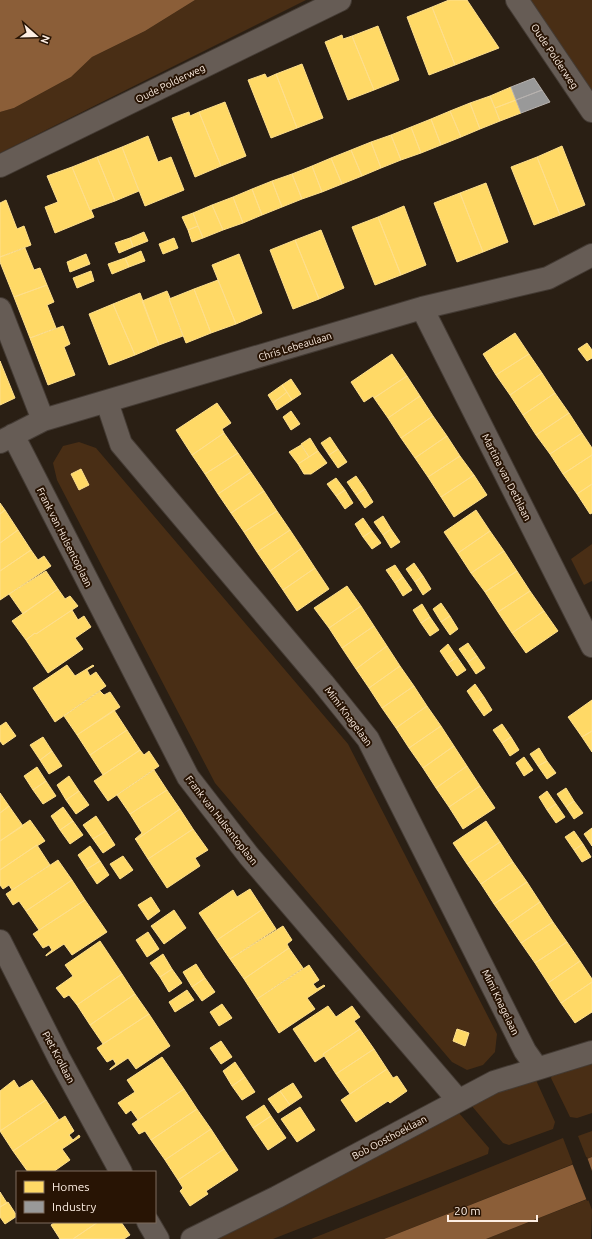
<svg xmlns="http://www.w3.org/2000/svg" width="592" height="1239" font-family="Ubuntu,sans-serif">
<style>
.green{fill:#492e15}
.water{fill:#8b5e38}
.pier{fill:#2a1f14}
.homes{fill:#ffd966;stroke:#fedf8c}
.industry{fill:#999;stroke:#b7b2af}
.lines{fill:none;stroke-linecap:round;stroke-linejoin:round}
.street-casing{stroke:#443b34;stroke-width:24}
.street{stroke:#665c55;stroke-width:22}
.labels{text-anchor:middle;stroke-width:4;stroke-linejoin:round;paint-order:stroke}
.street-label{font-size:10px;fill:#fdeee3;stroke:#281404}
</style>
<rect width="100%" height="100%" fill="#2a1f14"/>
<path class="green" d="M195,0H306L0,153V112L14,108L71,77L92,57L145,31Z
M530,0H592V93Z
M79,442L96,448L348,744L497,1034L495,1052L483,1065L467,1070L452,1062L215,783L57,480L53,463L63,446Z
M592,544V581L584,585L571,559Z
M592,1064V1113L577,1118L570,1117L551,1078L552,1075Z
M536,1080L555,1122L553,1129L509,1145L503,1143L471,1105L500,1090Z
M459,1113L489,1148L488,1154L273,1239H216Z
M592,1131V1157L587,1159L578,1136Z
M563,1138L573,1164L384,1239H311Z
M588,1199L592,1210L591,1239H486Z"/>
<path class="water" d="M0,0H195L145,31L92,57L71,77L14,108L0,112Z
M592,1157V1197L486,1239H384Z"/>
<path class="pier" d="M587,1157L592,1171V1199L587,1201L572,1163Z"/>
<path class="homes" d="M449,0H467L499,48L455,65L432,7Z
M432,7L455,65L429,75L407,17Z
M378,26L399,80L374,90L352,36Z
M342,35L343,39L352,36L374,90L348,100L325,42Z
M302,64L323,118L297,128L276,74Z
M265,74L267,78L276,74L297,128L271,138L248,80Z
M511,87L516,100L495,108L490,96Z
M490,96L500,121L480,129L470,103Z
M516,100L521,113L500,121L495,108Z
M225,102L246,156L221,166L199,112Z
M470,103L480,129L461,137L450,111Z
M450,111L461,137L441,145L431,119Z
M189,112L190,116L199,112L221,166L195,177L172,118Z
M431,119L441,145L421,153L411,127Z
M411,127L421,153L401,160L391,135Z
M391,135L401,160L381,168L371,142Z
M148,136L158,162L171,157L184,190L145,206L122,147Z
M371,142L381,168L362,176L351,150Z
M562,146L585,205L560,215L537,157Z
M122,147L139,191L115,201L97,157Z
M351,150L362,176L342,184L331,158Z
M97,157L115,201L90,210L72,167Z
M537,157L560,215L534,225L511,167Z
M331,158L342,184L322,192L312,166Z
M312,166L322,192L302,199L292,174Z
M72,167L90,210H91L94,217L55,233L45,207L58,202L47,176Z
M292,174L302,199L282,207L272,181Z
M272,181L282,207L262,215L252,189Z
M486,183L508,242L483,252L460,193Z
M252,189L262,215L243,223L233,197Z
M460,193L483,252L457,262L434,203Z
M233,197L243,223L223,230L212,205Z
M6,200L17,229L24,226L31,245L0,257V203Z
M212,205L223,230L203,238L193,213Z
M404,206L426,265L401,275L378,217Z
M193,213L198,226L188,230L182,217Z
M378,217L401,275L375,285L352,227Z
M198,226L203,238L192,242L188,230Z
M321,230L344,288L319,299L295,240Z
M144,232L148,241L133,247L130,238Z
M130,238L133,247L119,253L115,243Z
M174,238L178,248L163,254L159,244Z
M295,240L319,299L293,309L270,250Z
M25,248L34,270L40,268L47,285L14,297L0,262V257Z
M141,251L145,261L129,267L125,258Z
M86,254L90,264L70,272L67,262Z
M239,254L262,313L236,324L212,265Z
M125,258L129,267L112,274L108,264Z
M91,271L94,281L77,288L73,278Z
M218,280L236,324L211,333L194,289Z
M47,285L54,302L47,305L56,328L30,338L14,297Z
M194,289L211,333L186,343L169,299Z
M167,291L170,298L169,299L183,336L159,345L142,301Z
M140,293L159,345L135,355L113,304Z
M113,304L135,355L109,365L89,314Z
M63,326L70,344L64,347L75,375L48,385L30,338Z
M515,333L529,354L496,375L483,354Z
M587,343L592,350V358L587,361L578,349Z
M392,354L407,376L374,398L373,396L364,402L351,382Z
M529,354L542,373L510,395L496,375Z
M0,361L15,398L0,405Z
M542,373L555,393L523,415L510,395Z
M407,376L420,396L388,418L374,398Z
M291,379L301,394L292,400L282,385Z
M282,385L287,392L273,403L268,395Z
M287,392L292,400L277,410L273,403Z
M555,393L569,413L536,435L523,415Z
M420,396L433,416L401,438L388,418Z
M217,403L231,423L222,429L224,433L192,455L176,430Z
M291,411L300,424L291,430L283,417Z
M569,413L582,433L550,454L536,435Z
M433,416L447,436L415,458L401,438Z
M224,433L238,453L205,474L192,455Z
M582,433L592,448V455L563,474L550,454Z
M447,436L460,456L428,477L415,458Z
M330,437L338,449L329,455L321,443Z
M310,438L318,451L309,457L301,444Z
M301,445L309,457L298,464L289,452Z
M338,449L347,462L338,468L329,455Z
M318,451L327,463L311,474H304L298,464Z
M238,453L251,472L218,494L205,474Z
M592,455V484L577,494L563,474Z
M460,456L474,475L441,497L428,477Z
M81,469L89,485L79,490L71,474Z
M251,472L264,491L231,513L218,494Z
M474,475L487,495L454,517L441,497Z
M356,476L365,489L356,495L347,482Z
M336,478L345,490L336,496L327,484Z
M592,484V513L590,514L577,494Z
M365,489L373,502L365,508L356,495Z
M345,490L353,503L345,509L336,496Z
M264,491L277,511L244,532L231,513Z
M0,503L5,510L0,514Z
M5,510L18,530L0,543V514Z
M476,510L490,531L458,553L444,532Z
M277,511L290,530L257,552L244,532Z
M383,516L391,529L383,535L374,522Z
M363,518L372,531L363,537L355,524Z
M391,529L400,542L391,548L383,535Z
M18,530L31,550L0,571V543Z
M290,530L302,548L270,571L257,552Z
M372,531L381,543L372,549L363,537Z
M490,531L504,551L471,573L458,553Z
M302,548L315,568L283,590L270,571Z
M31,550L38,560L44,556L51,566L0,600V571Z
M504,551L517,571L485,592L471,573Z
M414,563L423,576L415,582L406,569Z
M395,565L403,577L395,583L386,570Z
M315,568L329,589L297,611L283,590Z
M46,571L58,589L23,614L9,594Z
M517,571L530,591L498,612L485,592Z
M423,576L431,589L423,595L415,582Z
M403,577L412,590L403,596L395,583Z
M347,586L361,606L329,628L314,608Z
M58,589L65,599L70,596L78,606L36,634L35,633L26,640L12,621Z
M530,591L544,611L512,633L498,612Z
M441,603L450,616L441,622L433,609Z
M422,604L430,617L421,623L413,610Z
M361,606L374,626L342,648L329,628Z
M72,610L78,620L84,616L91,627L75,638L83,649L48,673L26,640L35,633L36,634Z
M544,611L558,631L526,653L512,633Z
M450,616L458,629L450,635L441,622Z
M430,617L439,630L430,636L421,623Z
M374,626L387,646L356,669L342,648Z
M468,643L477,656L468,662L459,649Z
M448,644L457,657L448,663L440,651Z
M387,646L400,666L369,688L356,669Z
M477,656L485,668L476,674L468,662Z
M457,657L466,670L457,676L448,663Z
M67,665L75,676L93,665L94,666L87,670L90,676L96,672L106,686L55,722L33,688Z
M400,666L414,686L382,708L369,688Z
M475,684L484,697L475,703L467,691Z
M414,686L427,706L396,728L382,708Z
M100,691L104,695L110,692L120,707L77,735L64,716Z
M484,697L492,710L484,716L475,703Z
M592,700V731L582,737L568,717Z
M427,706L441,726L409,748L396,728Z
M114,710L127,730L90,755L77,735Z
M6,722L16,736L3,745L0,741V726Z
M502,724L511,737L502,743L493,730Z
M441,726L454,746L423,768L409,748Z
M127,730L140,750L103,775L90,755Z
M592,731V752L582,737Z
M43,737L52,751L40,760L30,745Z
M511,737L519,750L510,756L502,743Z
M454,746L467,766L436,788L423,768Z
M539,748L547,761L538,766L530,754Z
M140,750L144,755L149,751L159,766L108,801L94,781Z
M52,751L62,766L49,774L40,760Z
M524,757L533,770L524,776L516,763Z
M547,761L556,773L547,779L538,766Z
M467,766L480,786L449,807L436,788Z
M37,767L46,781L33,790L24,776Z
M154,770L167,790L130,814L117,795Z
M69,776L79,791L66,800L57,785Z
M46,781L56,796L43,804L33,790Z
M480,786L495,808L463,829L449,807Z
M566,788L574,801L566,807L557,794Z
M167,790L180,809L136,840L135,839L142,833L130,814Z
M79,791L89,805L76,814L66,800Z
M547,791L556,804L547,810L539,797Z
M0,793L9,806L0,813Z
M574,801L583,813L574,819L566,807Z
M556,804L565,817L556,823L547,810Z
M9,806L23,826L0,841V813Z
M63,807L73,821L60,830L51,816Z
M180,809L193,829L148,859L136,840Z
M96,816L106,831L93,839L83,825Z
M30,820L45,841L37,846V845L0,870V841Z
M73,821L83,835L70,844L60,830Z
M486,821L500,842L467,864L453,843Z
M592,828V846L584,834Z
M193,829L208,850L195,858L200,866L167,888L148,859Z
M106,831L115,845L103,853L93,839Z
M574,831L583,844L574,850L565,837Z
M500,842L513,862L481,884L467,864Z
M583,844L591,857L582,862L574,850Z
M37,845L50,865L12,890L9,885L3,889L0,885V870Z
M90,846L100,861L87,869L78,855Z
M123,856L133,870L120,879L110,864Z
M58,860L72,880L26,911L19,901L13,905L6,894Z
M100,861L109,875L97,884L87,869Z
M513,862L527,882L494,904L481,884Z
M72,880L85,900L39,930L26,911Z
M527,882L540,902L508,924L494,904Z
M250,889L263,909L217,940L199,913L233,890L237,897Z
M151,897L160,911L148,920L138,905Z
M85,900L107,932L72,955L64,944L46,956V955L52,950L49,945L43,948L33,934Z
M540,902L553,922L521,943L508,924Z
M263,909L276,929L230,959L217,940Z
M174,910L186,928L164,944L151,926Z
M553,922L567,942L535,963L521,943Z
M283,926L292,940L287,944L289,948L244,979L230,959Z
M148,932L159,949L147,957L136,940Z
M100,941L122,974L77,1005L69,995L64,998L56,988L73,976L65,965Z
M567,942L580,961L548,983L535,963Z
M289,948L303,968L257,999L244,979Z
M163,954L172,969L160,977L150,963Z
M580,961L592,979V982L561,1003L548,983Z
M196,964L205,978L192,987L183,972Z
M309,965L319,980L313,984L317,989L324,985L325,986L307,998L315,1009L279,1033L257,999Z
M172,969L182,983L169,992L160,977Z
M122,974L135,994L90,1025L77,1005Z
M205,978L215,992L202,1001L192,987Z
M592,982V1012L575,1023L561,1003Z
M187,990L194,1000L175,1012L169,1002Z
M135,994L149,1014L103,1044L90,1025Z
M222,1004L232,1018L219,1026L210,1012Z
M328,1006L336,1017L352,1006L360,1017L354,1021L360,1029L323,1054L324,1056L315,1062L293,1029Z
M149,1014L170,1046L136,1069L128,1058L110,1070V1069L116,1064L113,1059L107,1062L97,1048Z
M360,1029L374,1049L336,1074L323,1054Z
M457,1029L469,1033L465,1046L453,1041Z
M221,1041L232,1057L221,1064L210,1048Z
M374,1049L387,1069L350,1094L336,1074Z
M162,1057L184,1089L138,1120L131,1110L126,1114L118,1103L135,1092L127,1080Z
M235,1062L245,1077L232,1086L223,1071Z
M387,1069L393,1078L397,1076L407,1091L390,1103L388,1101L356,1122L341,1100Z
M245,1077L255,1092L242,1100L232,1086Z
M14,1080L19,1088L32,1080L46,1100L0,1131V1091Z
M293,1083L302,1097L290,1105L280,1091Z
M184,1089L197,1109L151,1140L145,1131L139,1134L132,1124Z
M280,1091L290,1105L278,1113L268,1099Z
M46,1100L59,1120L13,1151L0,1131Z
M264,1105L271,1116L253,1128L246,1117Z
M300,1107L315,1130L297,1142L281,1119Z
M197,1109L211,1129L165,1160L151,1140Z
M65,1116L74,1131L69,1135L73,1140L79,1135L80,1137L62,1149L70,1160L53,1172H28L13,1151Z
M271,1116L286,1138L268,1150L253,1128Z
M211,1129L224,1149L178,1180L165,1160Z
M224,1149L238,1170L206,1191L208,1194L190,1206L180,1191L183,1188L178,1180Z
M0,1192L7,1203L0,1207Z
M8,1202L17,1216L5,1224L0,1217V1207Z
M55,1222H98L73,1239H60L51,1225Z
M98,1222H121L130,1235L124,1239H73Z"/>
<path class="industry" d="M534,78L542,90L516,100L511,87Z
M542,90L550,102L521,113L516,100Z"/>
<g class="lines">
<g class="street-casing">
<path id="street" d="M517,0L592,111
M0,166L340,0
M422,308L592,646
M0,309L43,420
M107,402L121,444L323,683L368,739L525,1051L537,1068
M13,435L188,777L249,856L458,1100
M0,442L43,420L422,308L548,278L592,255
M0,941L59,1058L121,1172
M148,1222L158,1239
M192,1239L277,1197L494,1082L592,1052"/>
</g>
<use href="#street" class="street"/>
</g>
<g class="labels">
<g class="street-label">
<text transform="translate(555 56) rotate(56)" y="4">Oude Polderweg</text>
<text transform="translate(170 83) rotate(-26)" y="4">Oude Polderweg</text>
<text transform="translate(295 346) rotate(-17)" y="4">Chris Lebeaulaan</text>
<text transform="translate(507 477) rotate(63)" y="4">Martina van Dethlaan</text>
<text transform="translate(65 537) rotate(63)" y="4">Frank van Hulsentoplaan</text>
<text transform="translate(349 716) rotate(53)" y="4">Mimi Knagelaan</text>
<text transform="translate(222 820) rotate(52)" y="4">Frank van Hulsentoplaan</text>
<text transform="translate(501 1002) rotate(64)" y="4">Mimi Knagelaan</text>
<text transform="translate(59 1057) rotate(62)" y="4">Piet Krollaan</text>
<text transform="translate(389 1137) rotate(-28)" y="4">Bob Oosthoeklaan</text>
</g>
</g>
<rect x="16" y="1171" width="140" height="52" fill="#281404" stroke="#7d6b5d"/>
<rect x="24" y="1181" width="20" height="12" fill="#ffd966" stroke="#7d6b5d"/>
<text x="52" y="1191" font-size="12" fill="#fdeee3">Homes</text>
<rect x="24" y="1201" width="20" height="12" fill="#999999" stroke="#7d6b5d"/>
<text x="52" y="1211" font-size="12" fill="#fdeee3">Industry</text>
<g transform="translate(36 36) rotate(110)" stroke="#281404" stroke-width="3" paint-order="stroke">
<path d="M0-3L7 15L0 10L-7 15Z" fill="#fdeee3"/>
<text y="-6" font-size="11" font-weight="bold" text-anchor="middle" fill="#fdeee3">N</text>
</g>
<path d="M448 1215v6h89v-6" fill="none" stroke="#fdeee3" stroke-width="2"/>
<text x="454" y="1215" font-size="12" fill="#fdeee3" stroke="#281404" stroke-width="3" paint-order="stroke">20 m</text>
</svg>
